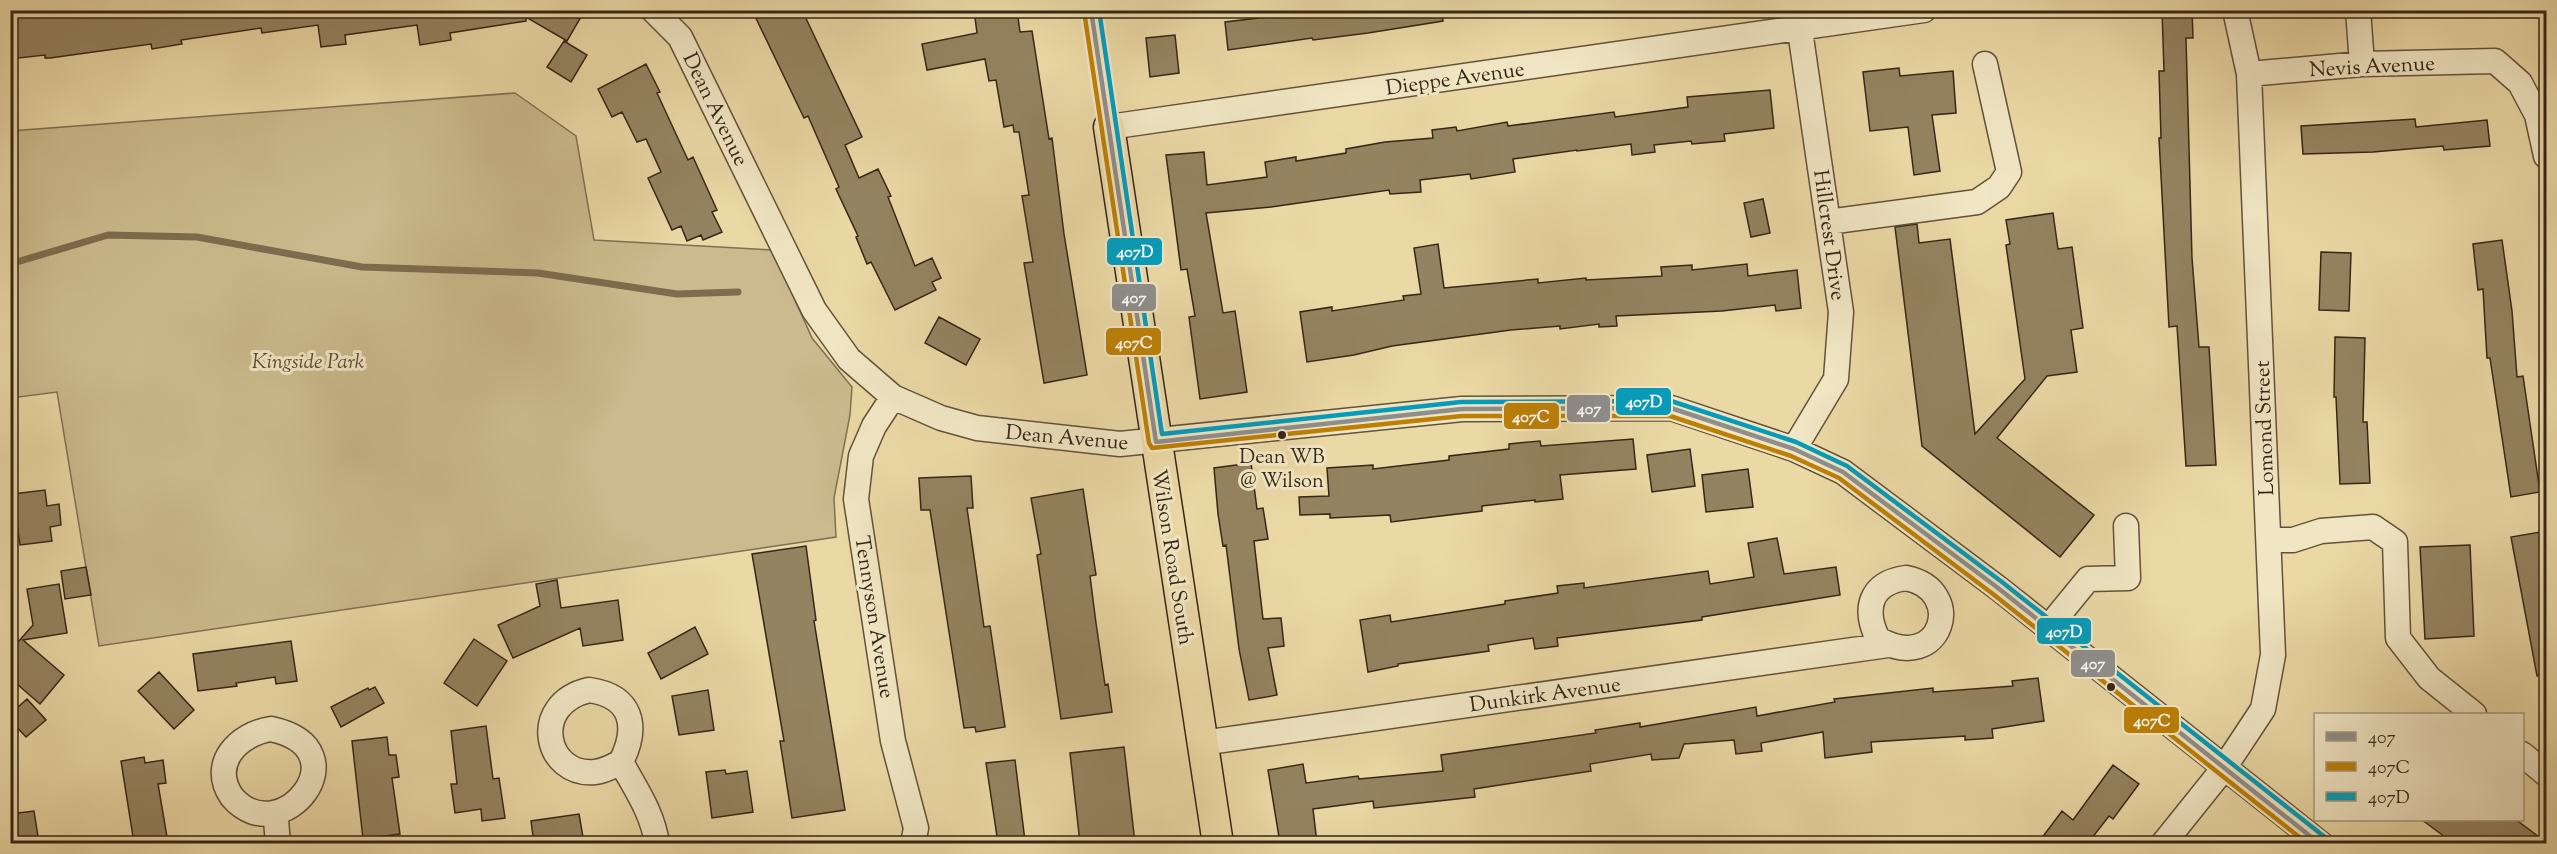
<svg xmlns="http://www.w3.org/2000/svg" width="2557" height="854" font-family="'Sorts Mill Goudy',serif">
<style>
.green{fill:#cbba8d;stroke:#807052;stroke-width:1.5}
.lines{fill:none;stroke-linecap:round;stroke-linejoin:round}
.stream{stroke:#7d6c4e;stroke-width:7}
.building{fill:#948360;stroke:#362616;stroke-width:1.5}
.minor-casing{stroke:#63523a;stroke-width:27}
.major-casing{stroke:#362616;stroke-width:33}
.minor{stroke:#f1e6c4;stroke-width:24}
.major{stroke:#ead8a5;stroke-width:30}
.bus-1-casing{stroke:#f1e6c4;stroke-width:9}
.bus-2-casing{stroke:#f1e6c4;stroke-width:9}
.bus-3-casing{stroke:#f1e6c4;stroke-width:9}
.bus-1{stroke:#8f8e8c;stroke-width:4.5}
.bus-2{stroke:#bd8007;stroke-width:4.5}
.bus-3{stroke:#059cbc;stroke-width:4.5}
.bus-dot{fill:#362616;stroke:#f1e6c4;stroke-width:2}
.labels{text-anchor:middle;stroke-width:6;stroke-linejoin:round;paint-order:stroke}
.bus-label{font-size:20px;fill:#362616;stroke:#f1e6c4}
.street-label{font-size:21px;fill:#362616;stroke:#f1e6c4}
.park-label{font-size:21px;font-style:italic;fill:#5b4b34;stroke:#f1e6c4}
.line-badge{stroke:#f1e6c4;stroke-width:2}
.badge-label{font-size:16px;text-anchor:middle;font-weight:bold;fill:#fff}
</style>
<rect width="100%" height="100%" fill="#ead8a5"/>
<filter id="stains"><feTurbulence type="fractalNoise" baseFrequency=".00333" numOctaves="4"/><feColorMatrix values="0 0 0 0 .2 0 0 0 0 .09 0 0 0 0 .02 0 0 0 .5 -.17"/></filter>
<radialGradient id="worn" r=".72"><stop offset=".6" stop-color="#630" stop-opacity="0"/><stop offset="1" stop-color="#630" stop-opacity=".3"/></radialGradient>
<path class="green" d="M515,93L576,136L594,240L773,250L812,338L852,387L850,415L834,498L836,537L99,646L57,392L11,398L10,211L16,210L11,186L10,131Z"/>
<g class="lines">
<path class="stream" d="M10,264L108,235L197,237L362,267L538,273L677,294L738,292"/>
</g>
<path class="building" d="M65,10H585L567,41L526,17V21L450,33L451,40L420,45L417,25L345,35L346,44L321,47L318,25L262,33L261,28L181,40L182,44L152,49L151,44L50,58H45V55L10,59V16Z
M752,10H802L862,137L845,145L859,178L878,169L891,196L888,197L915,266L932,258L941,278L932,282L936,290L895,310L871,262L867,264L856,237L858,236L836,189L839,187L808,116L804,118Z
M974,10H1017L1020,32L1032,31L1049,139L1052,138L1064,234L1087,375L1044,383L1024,263L1033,262L1022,196L1029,195L1019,132H1014L1013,125L1004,127L996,80L989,81L985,59L927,70L922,44L977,33Z
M1256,10H1442L1443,21L1368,33L1313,40L1312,38L1228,50L1225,22L1258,18Z
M2162,10H2192L2193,38H2186L2192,258L2199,347H2209L2216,465L2186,466L2177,326L2169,327L2159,138H2161L2159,71H2164Z
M1175,35L1179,73L1150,77L1146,38Z
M564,41L587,55L571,82L547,67Z
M646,64L660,92L657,93L688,160L693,157L717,210L712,212L722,232L703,240L701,235L687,241L681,226L672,230L648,178L661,172L646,139L637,142L622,112L612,117L598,89Z
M1899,68L1900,76L1953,71L1956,113L1932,115L1940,171L1914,175L1908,127L1870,131L1863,72Z
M1770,90L1774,128L1724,134L1725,141L1692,144L1691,141L1654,145L1655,152L1632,155L1631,144L1577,151V150L1513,159L1515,172L1471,179L1470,174L1420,180L1421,192L1390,194L1389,190L1271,207L1206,213L1223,313L1235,311L1247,392L1200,399L1189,317L1195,316L1187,269L1181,270L1166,155L1204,152L1207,185L1267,177L1265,162L1296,157V161L1346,153V149L1385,142L1433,138L1432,130L1456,127L1457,131L1507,122L1508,126L1614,112L1615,117L1688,107L1687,97Z
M2415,119L2416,127L2487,120L2490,146L2444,150L2443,146L2373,152L2303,154L2301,126Z
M1763,199L1770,233L1751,237L1744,203Z
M2053,213L2058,249L2072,247L2083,328L2071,330L2077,372L2047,376L1997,438L2094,515L2060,557L1922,446L1895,227L1917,224L1919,243L1950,239L1975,434L2025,379L2006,245L2010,244L2006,220Z
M2502,240L2512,311L2517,377L2523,376L2540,492L2511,497L2490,358H2487L2483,289L2478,290L2473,244Z
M1438,244L1444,288L1538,279V283L1586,278V280L1662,276L1661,267L1692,265V270L1747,264L1748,276L1797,270L1801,308L1776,311L1775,305L1722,311L1616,316L1617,326L1599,327V324L1560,329V326L1511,330L1392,346L1354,355L1307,362L1300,312L1332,307V311L1404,300L1403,296L1421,294L1414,248Z
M2321,252L2351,253L2349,311L2319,310Z
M939,317L980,339L966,365L925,343Z
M2335,337L2365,338L2363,422H2367L2370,483L2340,484L2336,397H2334Z
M1633,439L1636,469L1560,475L1563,499L1535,502V500L1482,506V511L1391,522L1390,515L1330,518V514L1300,515L1299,497L1329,496L1327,468L1373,465V469L1449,460V456L1509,449V444L1540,441L1541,446Z
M1690,449L1695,486L1652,492L1647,455Z
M1251,463L1257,509L1263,508L1268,539L1254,541L1263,619L1281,618L1284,646L1268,648L1277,695L1249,700L1239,649L1226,545L1223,546L1218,514L1214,468Z
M1748,469L1753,507L1706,512L1702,475Z
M971,476L973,508H967L984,627L990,626L1005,727L976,732L975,727L964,728L930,510H921L919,478Z
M1083,489L1096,575L1090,576L1096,623L1105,685L1108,684L1112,712L1061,719L1037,555L1041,554L1031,498Z
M45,490L47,506L59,504L61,525L50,527L52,541L20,545L13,494Z
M2547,531V675L2537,676L2511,537Z
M1777,538L1784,574L1836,567L1840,595L1702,617V620L1557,638L1558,646L1535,649L1533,638L1488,645L1489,651L1398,664V666L1368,672L1360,620L1390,615L1391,622L1505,604V601L1558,593L1557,586L1584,583V588L1708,571L1710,584L1754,577L1748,543Z
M2470,545L2474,636L2425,639L2420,547Z
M806,546L816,620L814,621L845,810L792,818L780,741H784L752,554Z
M86,567L91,595L65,599L61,571Z
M557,580L561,608L618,600L623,640L583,646L580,628L513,658L498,625L540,606L536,584Z
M59,584L67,633L23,640L64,675L40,704L10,678V651L33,625L27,589Z
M695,627L708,654L661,679L648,653Z
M474,639L507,661L477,706L444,683Z
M291,641L297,681L276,684L275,677L236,683L237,686L198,691L193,654Z
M159,672L194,710L174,729L138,691Z
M2038,678L2044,721L1992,729L1993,738L1965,740V736L1871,742L1872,752L1825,758L1823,732L1761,743L1762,751L1736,754L1734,740L1684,744L1679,758L1652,760L1651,754L1590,764L1591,771L1474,789L1475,797L1374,808L1373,801L1313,809L1317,843H1280L1268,770L1303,764L1306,783L1358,776L1359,779L1443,771L1441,755L1596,733L1595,730L1640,723V727L1756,707L1757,716L1835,702L1834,699L1933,688V692L2013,686L2012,681Z
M375,687L384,703L341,727L331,707L368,688L369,690Z
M708,690L714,730L679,735L672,696Z
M27,699L46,720L26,737L10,720V714Z
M486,726L493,779L499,778L505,818L482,821L481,809L455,813L451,784H457L451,731Z
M387,737L389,755H396L399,777L392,778L400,834L363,839L352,741Z
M1124,747L1135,843H1080L1070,753Z
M144,757L145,763L163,760L166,783L158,784L168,843H134L121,761Z
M1015,760L1025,841L998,843L986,763Z
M2113,765L2139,784L2113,819L2109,816L2088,843H2038L2062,811L2073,820Z
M725,770L726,774L747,771L753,812L712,818L706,772Z
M34,811L39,843H10V814Z
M579,814L584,843H534L531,821Z
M2421,819H2515L2547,843H2453Z"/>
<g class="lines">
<g class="minor-casing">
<path id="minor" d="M653,10L680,37L814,310L849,359L893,397L941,418L977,428L1120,444L1462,409L1671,408L1794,449L1843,472L1998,588L2321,844
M2358,10L2362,64
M2249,74L2362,64L2495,61L2520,83L2537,115L2546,156
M1109,127L1924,10
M1828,222L1977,202L1999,187L2009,172L1985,64
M893,397L874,426L861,456L856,499L893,741L916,828L913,844
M1794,449L1836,379L1841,312L1797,10
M2269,540H2293L2321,531L2373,527L2395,542L2398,638L2429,678L2474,714
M1906,578C1967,590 1942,675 1878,639C1863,609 1870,583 1906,578Z
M2048,628L2088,579L2128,578L2126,526
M589,690C632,696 639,726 621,762C613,766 605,771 595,772C545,777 529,704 589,690Z
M271,729C365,749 281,854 232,797C209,764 238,734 271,729Z
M1202,743L1888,645
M2522,754L2546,774
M621,762C635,788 653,813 657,844
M276,820L278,844
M2163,844L2224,768L2263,709L2273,655L2249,74L2235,10"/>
</g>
<g class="major-casing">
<path id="major" d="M1109,127L1218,844"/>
</g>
<use href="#minor" class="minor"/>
<use href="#major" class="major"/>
<g class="bus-1-casing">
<path id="bus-1" d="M1091,10L1156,442L1462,409L1671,408L1794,449L1843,472L1998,588L2320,844"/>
</g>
<g class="bus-2-casing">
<path id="bus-2" d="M1084,11L1149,443L1152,448L1462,416H1670L1791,456L1839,478L1993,594L2308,844"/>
</g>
<g class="bus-3-casing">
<path id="bus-3" d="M1099,10L1162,434L1461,402L1671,401L1796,442L1847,466L2002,582L2326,838"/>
</g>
<use href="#bus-1" class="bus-1"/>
<use href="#bus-2" class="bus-2"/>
<use href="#bus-3" class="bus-3"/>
</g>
<g class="bus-dot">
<circle cx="1282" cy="435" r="5"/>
<circle cx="2111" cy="687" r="5"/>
</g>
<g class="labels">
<g class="bus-label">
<text x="1282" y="463">Dean WB<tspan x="1282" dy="24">@ Wilson</tspan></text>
</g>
<g class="street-label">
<text transform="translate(2372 66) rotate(-3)" y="7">Nevis Avenue</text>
<text transform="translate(1455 78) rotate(-8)" y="7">Dieppe Avenue</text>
<text transform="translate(716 109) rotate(64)" y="7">Dean Avenue</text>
<text transform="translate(1830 235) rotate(82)" y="7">Hillcrest Drive</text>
<text transform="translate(2264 428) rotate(-92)" y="7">Lomond Street</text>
<text transform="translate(1067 437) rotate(5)" y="7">Dean Avenue</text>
<text transform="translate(1173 557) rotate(81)" y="7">Wilson Road South</text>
<text transform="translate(875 617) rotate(81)" y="7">Tennyson Avenue</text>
<text transform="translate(1545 694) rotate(-8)" y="7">Dunkirk Avenue</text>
</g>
<g class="park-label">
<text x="308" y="368">Kingside Park</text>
</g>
</g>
<g class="line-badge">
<rect x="1106" y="237" width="57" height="29" rx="6" fill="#059cbc"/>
<rect x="1111" y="283" width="46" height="29" rx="6" fill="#8f8e8c"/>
<rect x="1105" y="327" width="57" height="29" rx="6" fill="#bd8007"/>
<rect x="1615" y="387" width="57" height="29" rx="6" fill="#059cbc"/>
<rect x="1566" y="394" width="45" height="29" rx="6" fill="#8f8e8c"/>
<rect x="1503" y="402" width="57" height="28" rx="6" fill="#bd8007"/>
<rect x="2036" y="617" width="56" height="28" rx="6" fill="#059cbc"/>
<rect x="2070" y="649" width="46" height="29" rx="6" fill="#8f8e8c"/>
<rect x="2123" y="706" width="57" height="28" rx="6" fill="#bd8007"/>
</g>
<g class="badge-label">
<text x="1135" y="257">407D</text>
<text x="1134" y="303">407</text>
<text x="1134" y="348">407C</text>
<text x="1644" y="407">407D</text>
<text x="1589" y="414">407</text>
<text x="1531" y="422">407C</text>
<text x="2064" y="637">407D</text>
<text x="2093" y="669">407</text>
<text x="2152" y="726">407C</text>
</g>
<rect width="2557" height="854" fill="none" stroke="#ead8a5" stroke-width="36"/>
<rect x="12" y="12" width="2533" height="830" fill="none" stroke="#362616" stroke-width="3"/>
<rect x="18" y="18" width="2521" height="818" fill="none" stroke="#362616" stroke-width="1.5"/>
<rect x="2314" y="713" width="210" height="108" fill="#f1e6c4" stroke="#a6997e" stroke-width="1.5"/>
<rect x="2326" y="732" width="30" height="9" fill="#8f8e8c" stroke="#a6997e" stroke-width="1.5"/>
<text x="2368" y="743" font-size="18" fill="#362616">407</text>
<rect x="2326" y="762" width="30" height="9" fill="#bd8007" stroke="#a6997e" stroke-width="1.5"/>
<text x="2368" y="773" font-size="18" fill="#362616">407C</text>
<rect x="2326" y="792" width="30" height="9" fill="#059cbc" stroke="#a6997e" stroke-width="1.5"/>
<text x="2368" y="803" font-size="18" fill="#362616">407D</text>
<rect width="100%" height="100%" filter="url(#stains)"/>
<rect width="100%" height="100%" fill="url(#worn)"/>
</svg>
